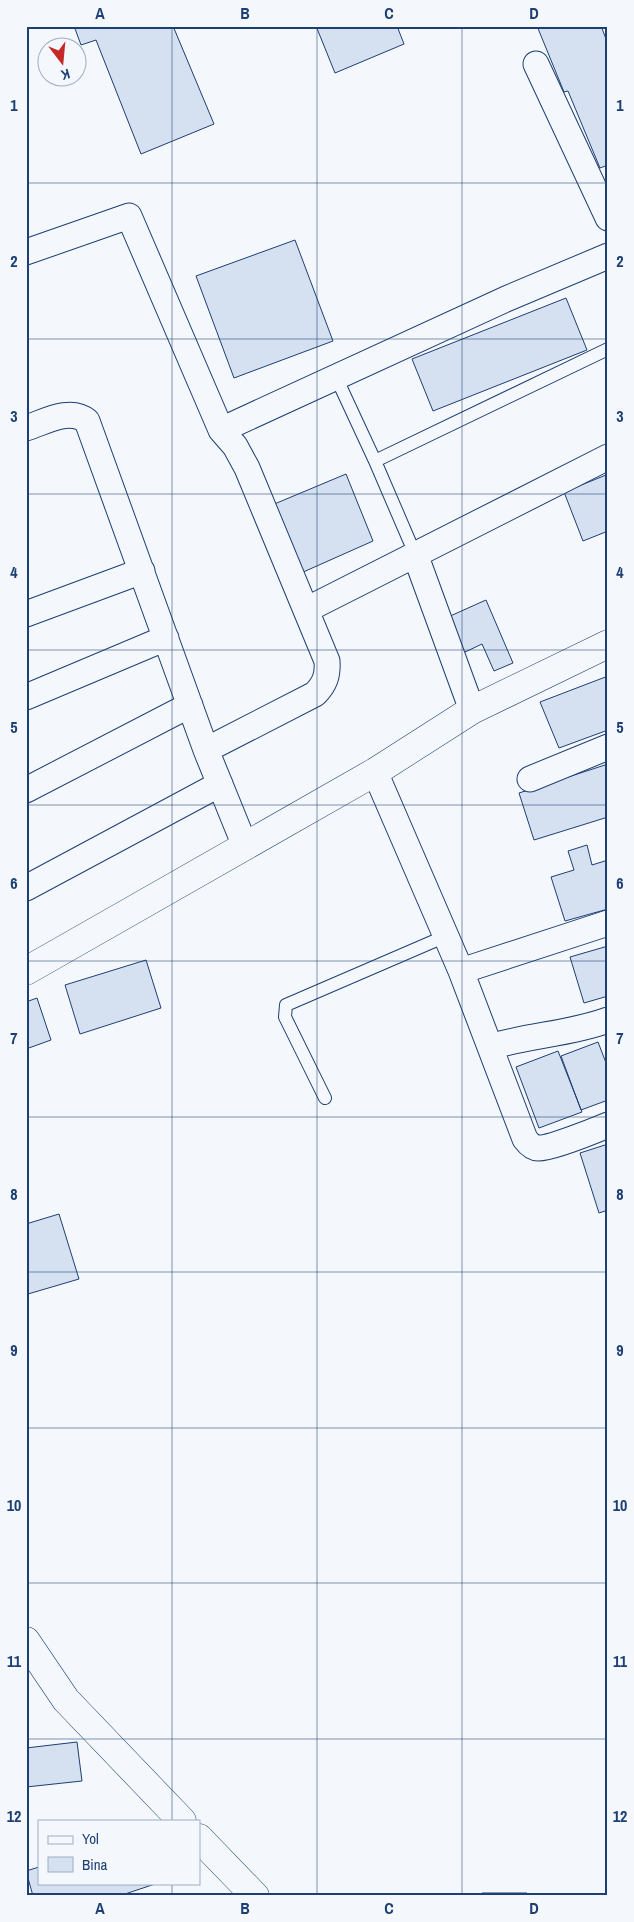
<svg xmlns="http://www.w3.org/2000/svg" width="634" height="1922" font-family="'Archivo Narrow',sans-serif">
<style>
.building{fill:#d5e0f0;stroke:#1d3f73}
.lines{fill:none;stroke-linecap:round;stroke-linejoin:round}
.lane-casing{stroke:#1d3f73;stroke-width:14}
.street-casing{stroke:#1d3f73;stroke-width:27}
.secondary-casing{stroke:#1d3f73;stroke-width:29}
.lane{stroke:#f4f7fb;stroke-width:12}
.street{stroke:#f4f7fb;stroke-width:25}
.secondary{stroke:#f4f7fb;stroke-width:28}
.grid{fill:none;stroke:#1d3f73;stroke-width:1;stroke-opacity:0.55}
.neatline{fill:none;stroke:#1d3f73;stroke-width:2}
.grid-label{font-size:16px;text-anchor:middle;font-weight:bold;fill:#1d3f73}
</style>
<rect width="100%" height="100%" fill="#f4f7fb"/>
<path class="building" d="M74,26H173L214,124L141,154L96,40L81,45Z
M316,26H397L404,44L335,73Z
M537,26H601L608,44V165L600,168L568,91L564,92Z
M295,240L333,341L234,378L196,276Z
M566,298L587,350L433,411L412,359Z
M346,474L373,541L301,573L272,505Z
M606,475L608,480V531L583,541L564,492Z
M486,600L513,663L494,671L482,644L463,653L448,617Z
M608,676V730L559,748L540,702Z
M608,764V817L534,840L519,793Z
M587,845L592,865L608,860V909L565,921L551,877L574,870L568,851Z
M608,946V996L584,1003L570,957Z
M146,960L161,1008L80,1034L65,985Z
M37,998L51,1040L26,1049V1002Z
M598,1042L608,1068V1100L581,1110L561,1056Z
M558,1051L582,1112L539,1128L516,1067Z
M608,1144V1210L599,1213L580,1153Z
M59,1214L79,1279L28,1294L26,1290V1224Z
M77,1742L82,1781L26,1787V1748Z
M39,1867V1883L155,1884L119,1896H33L26,1871Z
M482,1893H527V1896H482Z"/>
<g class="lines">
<g class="lane-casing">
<path id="lane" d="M336,377L375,461L415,554
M375,461L608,349
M325,1098L285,1017L286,1005L446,936"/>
</g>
<g class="street-casing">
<path id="street" d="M536,64L608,218
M26,252L129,216L221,430L235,446L247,468L327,661C328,675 325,684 315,694L206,750
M26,428C45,422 70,407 87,421L206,750L245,846
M221,430L506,299L608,256
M415,554L472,710
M306,610L608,457
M26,614L142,571
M26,697L166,638
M375,772L461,971L525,1139C528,1143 533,1148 538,1148C549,1149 596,1130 608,1125
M530,779L608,747
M26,790L190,705
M26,888L220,784
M461,971L608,923
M490,1047C529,1035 570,1034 608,1020"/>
</g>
<g class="secondary-casing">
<path id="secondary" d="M26,971L375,772L472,710L608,644
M26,1641L66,1700L182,1821
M199,1838L255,1896"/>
</g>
<use href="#lane" class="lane"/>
<use href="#street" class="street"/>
<use href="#secondary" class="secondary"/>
</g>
<path class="grid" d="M172,26V1821M317,26V1896M462,26V1896M26,183H608M26,339H608M26,494H608M26,650H608M26,805H608M26,961H608M26,1117H608M26,1272H608M26,1428H608M26,1583H608M26,1739H608M172,1883V1896"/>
<rect width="634" height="1922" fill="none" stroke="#f4f7fb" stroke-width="55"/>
<rect x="38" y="1820" width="162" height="65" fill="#f4f7fb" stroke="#9eadc5"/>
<rect x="48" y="1836" width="25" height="8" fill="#f4f7fb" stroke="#9eadc5"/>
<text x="82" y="1844" font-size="15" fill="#1d3f73">Yol</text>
<rect x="48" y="1857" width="25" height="15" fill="#d5e0f0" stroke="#9eadc5"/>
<text x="82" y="1870" font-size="15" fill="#1d3f73">Bina</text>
<g transform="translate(62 62) rotate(164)"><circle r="24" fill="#f4f7fb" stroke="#9eadc5"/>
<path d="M0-4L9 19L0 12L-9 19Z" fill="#c62828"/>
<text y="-8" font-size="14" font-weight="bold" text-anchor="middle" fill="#1d3f73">K</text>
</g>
<rect x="28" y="28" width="578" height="1866" class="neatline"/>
<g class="grid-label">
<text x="100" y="19">A</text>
<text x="245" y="19">B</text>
<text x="389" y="19">C</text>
<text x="534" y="19">D</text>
<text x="14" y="111">1</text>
<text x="620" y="111">1</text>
<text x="14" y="267">2</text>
<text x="620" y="267">2</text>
<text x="14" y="422">3</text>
<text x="620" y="422">3</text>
<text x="14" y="578">4</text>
<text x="620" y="578">4</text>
<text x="14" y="733">5</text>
<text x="620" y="733">5</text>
<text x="14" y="889">6</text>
<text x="620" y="889">6</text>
<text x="14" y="1044">7</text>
<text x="620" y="1044">7</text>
<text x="14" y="1200">8</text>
<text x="620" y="1200">8</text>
<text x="14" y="1356">9</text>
<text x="620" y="1356">9</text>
<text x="14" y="1511">10</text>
<text x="620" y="1511">10</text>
<text x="14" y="1667">11</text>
<text x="620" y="1667">11</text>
<text x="14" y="1822">12</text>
<text x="620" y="1822">12</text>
<text x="100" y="1914">A</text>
<text x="245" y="1914">B</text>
<text x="389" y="1914">C</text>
<text x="534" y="1914">D</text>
</g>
</svg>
